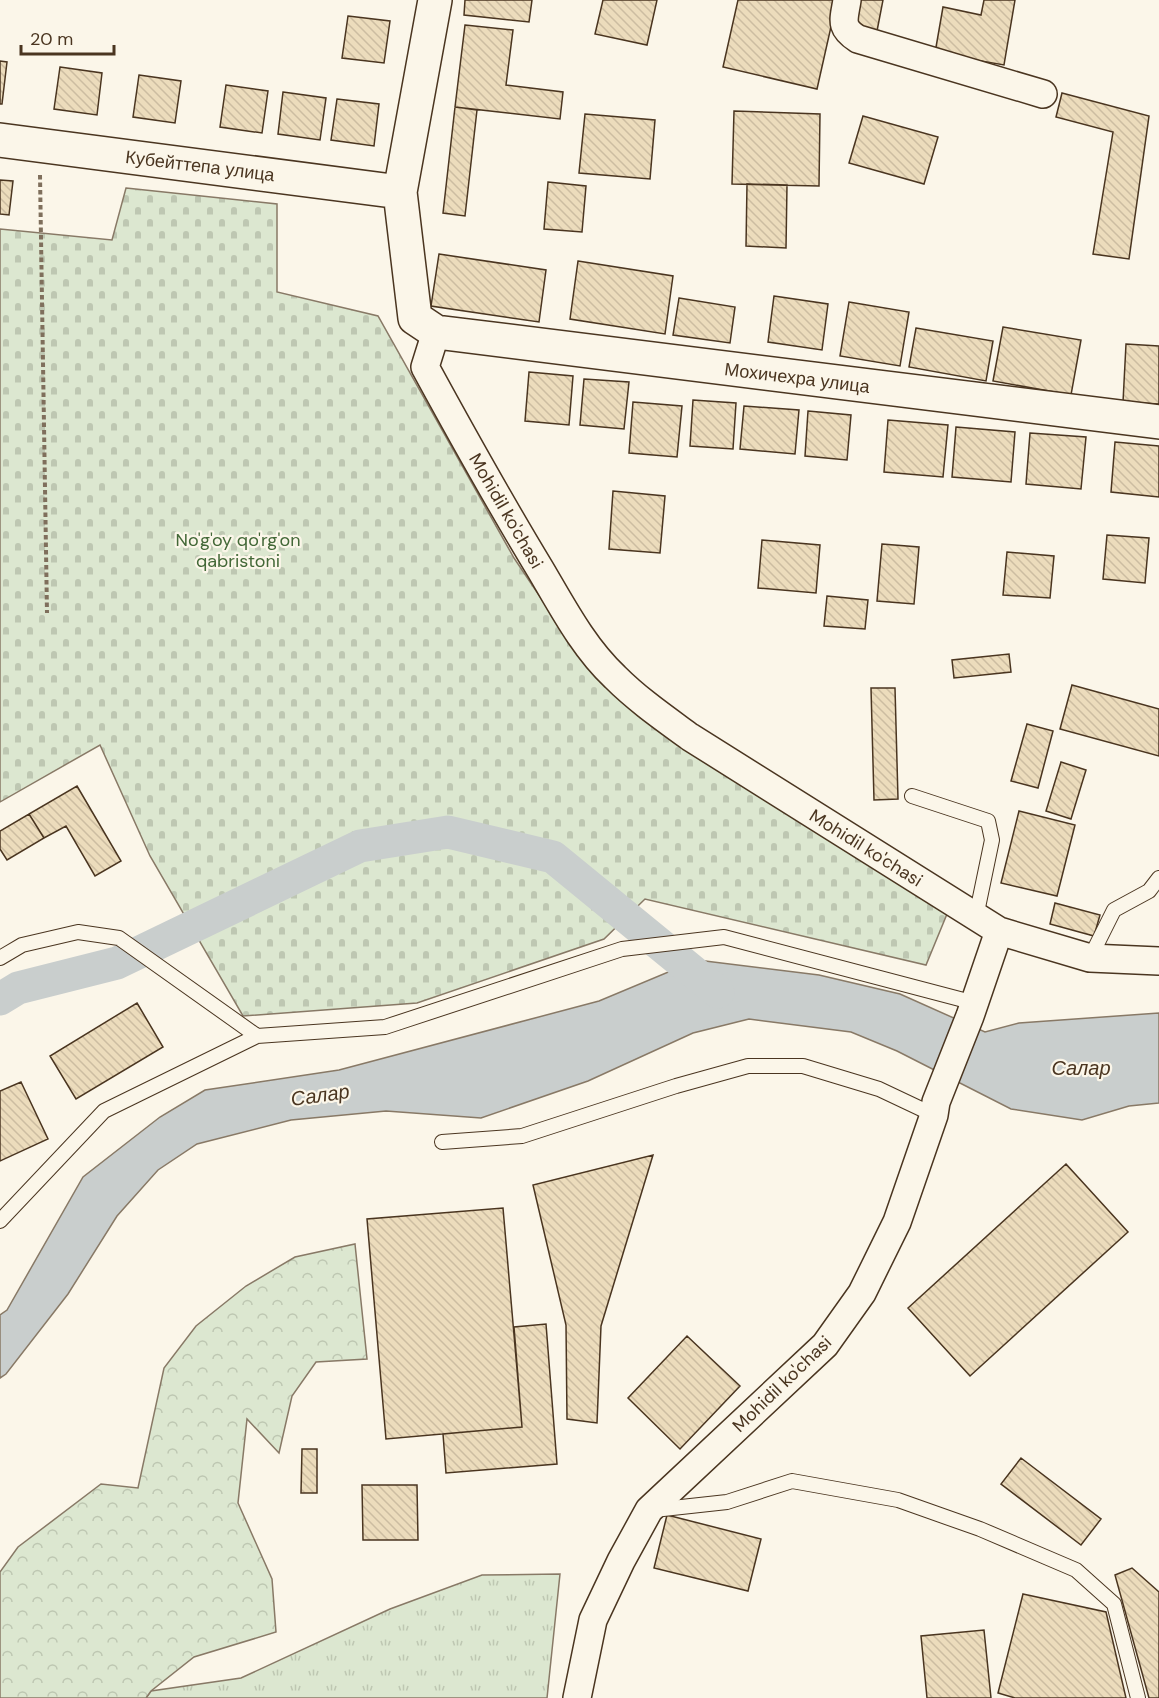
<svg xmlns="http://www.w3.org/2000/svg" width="1159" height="1698" font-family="'DM Sans',sans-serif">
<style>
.grass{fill:url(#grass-tufts);stroke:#887966;stroke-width:1.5}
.forest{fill:url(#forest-crowns);stroke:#887966;stroke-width:1.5}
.cemetery{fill:url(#cemetery-stones);stroke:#887966;stroke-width:1.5}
.water{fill:#c9cecd;stroke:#887966;stroke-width:1.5}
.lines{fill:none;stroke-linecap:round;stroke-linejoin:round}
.canal{stroke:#c9cecd;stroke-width:33}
.building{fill:url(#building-back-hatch);stroke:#4a3520;stroke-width:1.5}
.lane-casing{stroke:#4a3520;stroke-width:16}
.street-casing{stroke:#4a3520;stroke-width:30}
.secondary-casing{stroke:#4a3520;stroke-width:36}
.path{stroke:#7f6f5c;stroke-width:4;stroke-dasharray:4.5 3;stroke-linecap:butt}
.lane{stroke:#fbf6e9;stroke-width:14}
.street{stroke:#fbf6e9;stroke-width:27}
.secondary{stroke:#fbf6e9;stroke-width:33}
.labels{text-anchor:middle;stroke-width:4.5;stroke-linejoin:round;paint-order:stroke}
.street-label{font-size:18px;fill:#4a3520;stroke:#fbf6e9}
.park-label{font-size:18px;fill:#436837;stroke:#fbf6e9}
.water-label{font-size:20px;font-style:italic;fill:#4a3520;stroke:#fbf6e9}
</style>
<defs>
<pattern id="grass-tufts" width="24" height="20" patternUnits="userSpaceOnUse" patternTransform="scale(1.5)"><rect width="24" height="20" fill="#dce7d0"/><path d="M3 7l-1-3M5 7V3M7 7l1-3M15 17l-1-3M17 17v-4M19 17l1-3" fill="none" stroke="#bec7b2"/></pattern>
<pattern id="forest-crowns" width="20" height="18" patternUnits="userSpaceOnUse" patternTransform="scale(1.5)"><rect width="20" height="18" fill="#dce7d0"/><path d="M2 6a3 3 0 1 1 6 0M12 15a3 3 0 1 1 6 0" fill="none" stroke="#bec7b2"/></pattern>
<pattern id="cemetery-stones" width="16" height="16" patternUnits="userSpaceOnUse" patternTransform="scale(1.5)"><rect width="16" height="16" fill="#dce7d0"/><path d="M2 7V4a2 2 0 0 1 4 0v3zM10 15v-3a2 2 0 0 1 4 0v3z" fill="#bec7b2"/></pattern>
<pattern id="building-back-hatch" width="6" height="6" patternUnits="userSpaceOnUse" patternTransform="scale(1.5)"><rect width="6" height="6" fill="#ecdcbc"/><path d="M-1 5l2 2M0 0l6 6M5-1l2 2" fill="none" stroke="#ccbda1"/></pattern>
</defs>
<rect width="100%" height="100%" fill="#fbf6e9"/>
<path class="grass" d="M560,1574L547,1698H146L151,1691L241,1678L390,1609L482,1575Z"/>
<path class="forest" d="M355,1244L367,1359L316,1362L292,1396L279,1453L247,1419L238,1503L272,1579L276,1632L194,1657L151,1691L146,1698H0V1572L18,1547L101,1484L138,1488L164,1368L196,1326L246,1286L295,1257Z"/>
<path class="cemetery" d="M126,188L277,204V292L378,316L514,558L559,625L947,914L926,965L645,899L604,939L417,1003L243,1016L150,856L100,745L0,802V229L112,240Z"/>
<path class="water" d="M697,960L819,975L900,994L985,1032L1019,1023L1159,1013V1103L1129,1106L1082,1120L1011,1109L897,1051L851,1032L749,1019L693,1033L588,1081L481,1118L386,1111L291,1120L197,1144L158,1170L117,1216L68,1294L6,1374L0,1378V1315L7,1310L83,1177L160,1117L205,1090L339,1070L599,1001Z"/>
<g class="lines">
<path class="canal" d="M0,999L18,988L117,963L360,846L448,832L553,857L718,992"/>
</g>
<path class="building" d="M465,0H532L529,22L464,15Z
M603,0H657L647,45L595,34Z
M738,0H837L817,89L723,67Z
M853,0H883L877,31L848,25Z
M984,0H1015L1004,65L935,53L943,7L981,15Z
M348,16L390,21L384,63L342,58Z
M465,25L513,30L506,85L563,92L560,119L455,107Z
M0,61L7,62L2,104H0Z
M60,67L102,73L97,115L54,109Z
M139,75L181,81L175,123L133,117Z
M226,85L268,91L262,133L220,127Z
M283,92L326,98L320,140L278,134Z
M1062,93L1149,116L1129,259L1093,254L1113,132L1056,117Z
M337,99L379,104L374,146L331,140Z
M455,107L477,110L465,216L443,213Z
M734,111L820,114L819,186L732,184Z
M585,114L655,120L650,179L579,173Z
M863,116L938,137L924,184L849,163Z
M0,180L13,181L9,215L0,214Z
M548,182L586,186L582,232L544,229Z
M747,184L787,185L786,248L746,246Z
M439,254L546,270L539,322L431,306Z
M578,261L673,276L665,334L570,319Z
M774,296L828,304L822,350L768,342Z
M679,298L735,307L730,343L673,335Z
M849,302L909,312L900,366L840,356Z
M1003,327L1081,340L1071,395L993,381Z
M916,328L993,341L986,381L909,367Z
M1126,344L1159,346V404L1123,402Z
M529,372L573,376L569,425L525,421Z
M584,379L629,382L624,429L580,425Z
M693,400L736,403L733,449L690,446Z
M633,402L682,406L677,457L629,453Z
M744,406L799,410L795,454L740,449Z
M808,411L851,415L847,460L805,456Z
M888,420L948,425L943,477L884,472Z
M956,427L1015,432L1011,482L952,477Z
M1030,433L1086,437L1081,489L1026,484Z
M1115,442L1159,446V497L1111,492Z
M613,491L665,496L660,553L609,549Z
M1107,535L1149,538L1145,583L1103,579Z
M762,540L820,545L816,593L758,588Z
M882,544L919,547L914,604L877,601Z
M1007,552L1054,556L1050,598L1003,595Z
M827,596L868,600L865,629L824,626Z
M1009,654L1011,672L954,678L952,660Z
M1072,685L1159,709V756L1060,729Z
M871,688H895L898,799L874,800Z
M1027,724L1053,731L1038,788L1011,781Z
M1061,762L1086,770L1071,819L1046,811Z
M77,786L121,861L95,876L66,826L44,838L29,814Z
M1019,811L1075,825L1057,896L1001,883Z
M29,814L44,838L7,860L0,849V831Z
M1055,903L1100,915L1094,936L1050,924Z
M137,1003L163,1047L76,1099L50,1056Z
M21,1082L48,1139L0,1161V1091Z
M653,1155L601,1326L597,1423L567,1419L566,1325L533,1185Z
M1066,1164L1128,1232L970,1376L908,1308Z
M503,1208L522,1427L386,1439L367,1219Z
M546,1324L557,1464L446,1473L443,1434L522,1427L514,1327Z
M687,1336L740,1386L680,1449L628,1398Z
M302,1449H317V1493H301Z
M1021,1458L1101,1519L1081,1545L1001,1484Z
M362,1485H417L418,1540H363Z
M667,1515L761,1539L748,1591L654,1568Z
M1132,1568L1159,1592V1698H1149L1115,1575Z
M1023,1594L1106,1612L1126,1698H1015L998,1693Z
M984,1630L991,1698H927L921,1636Z"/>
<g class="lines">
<g class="lane-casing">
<path id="lane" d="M912,796L988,821L992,840L976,917
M0,958L22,945L78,932L119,938L257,1036
M1090,958L1114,910L1149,891L1159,878
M442,1142L522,1136L676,1086L748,1066H803L879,1089L934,1115
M0,1221L104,1111L257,1036L385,1027L622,949L724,937L975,1003
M654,1510L727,1502L792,1481L898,1500L980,1529L1076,1570L1114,1604L1138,1698"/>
</g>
<g class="street-casing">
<path id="street" d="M847,0C844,20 839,27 858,39L1043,94
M436,332L425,367C462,435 500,503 540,569C562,606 583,647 615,677C638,700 664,718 690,737L999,931L970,1016L936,1102L934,1115L897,1222L862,1293L825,1345L649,1510L621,1561L593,1620L577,1698
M999,931L1090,958L1159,961"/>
</g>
<g class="secondary-casing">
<path id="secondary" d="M435,0L400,192L415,318L436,332L1159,422
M0,140L400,192"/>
</g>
<path class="path" d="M40,175L47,613"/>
<use href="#lane" class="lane"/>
<use href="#street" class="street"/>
<use href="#secondary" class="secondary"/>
</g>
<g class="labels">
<g class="street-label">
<text transform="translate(200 166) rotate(7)" y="6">Кубейттепа улица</text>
<text transform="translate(797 378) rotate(7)" y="6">Мохичехра улица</text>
<text transform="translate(506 511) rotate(60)" y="6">Mohidil ko'chasi</text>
<text transform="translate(866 848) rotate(32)" y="6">Mohidil ko'chasi</text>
<text transform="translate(782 1384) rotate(-44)" y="6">Mohidil ko'chasi</text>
</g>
<g class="park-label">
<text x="238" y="546">No'g'oy qo'rg'on<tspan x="238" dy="21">qabristoni</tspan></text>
</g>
<g class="water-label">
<text x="1081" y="1075">Салар</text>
<text transform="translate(320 1095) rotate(-8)" y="7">Салар</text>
</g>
</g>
<path d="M21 45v9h93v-9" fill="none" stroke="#4a3520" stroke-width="3"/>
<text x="30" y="45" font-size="18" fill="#4a3520" stroke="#fbf6e9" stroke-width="4.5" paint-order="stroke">20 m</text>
</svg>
